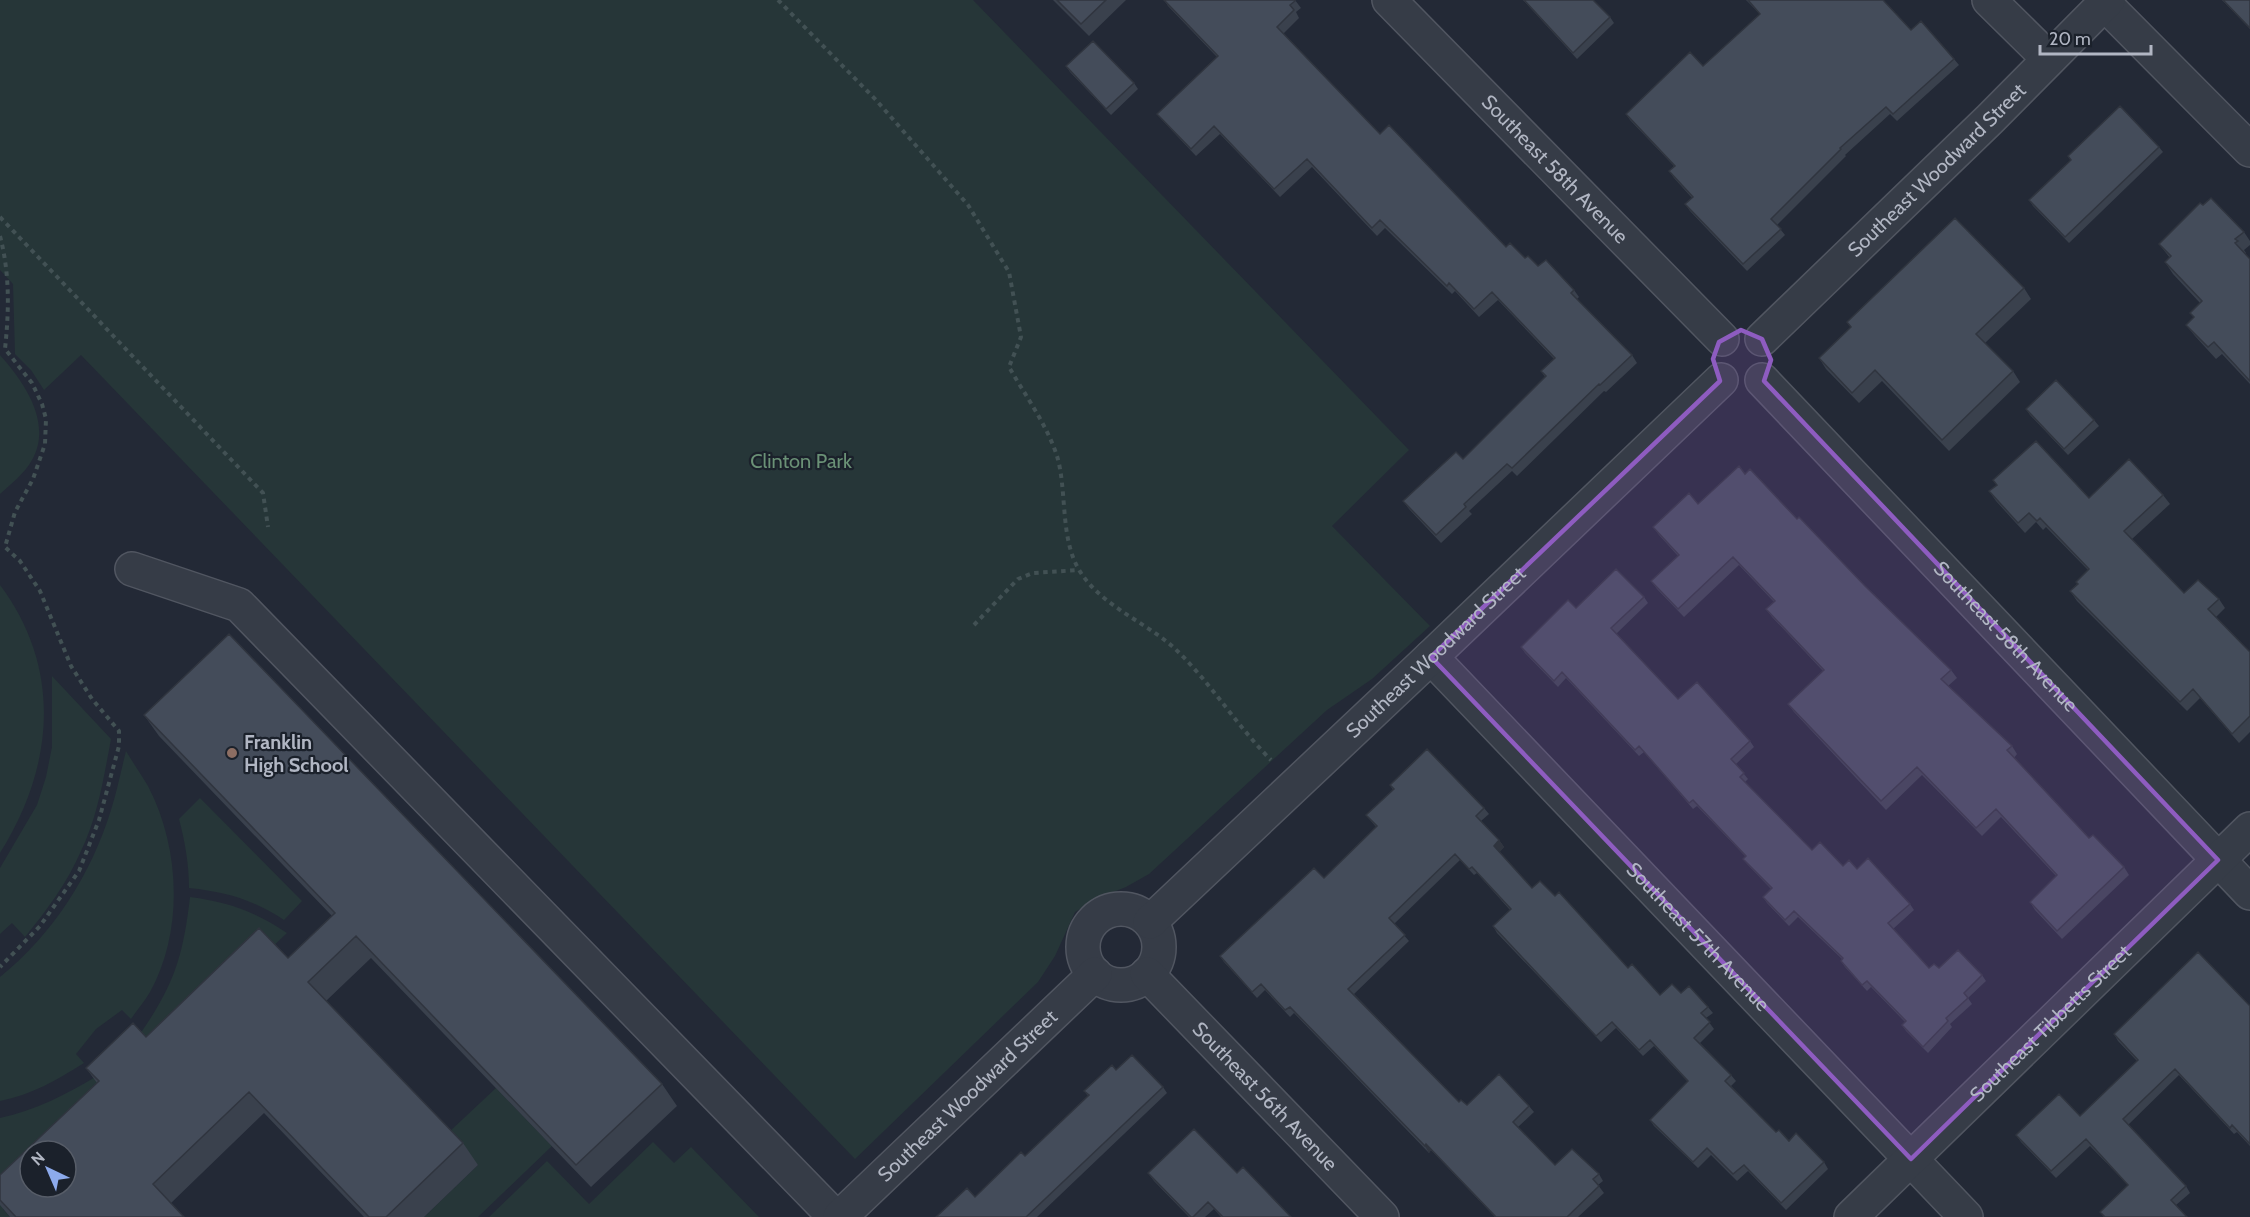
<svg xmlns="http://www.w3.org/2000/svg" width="2250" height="1217" font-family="Cabin,sans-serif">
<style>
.green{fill:#263638}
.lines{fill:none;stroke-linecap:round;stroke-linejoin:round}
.minor-casing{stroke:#515661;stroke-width:36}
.path{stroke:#425154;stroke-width:4;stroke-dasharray:4.5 4.5;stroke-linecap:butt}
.minor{stroke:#363c47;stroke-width:33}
.wall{fill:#3a414d}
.shaded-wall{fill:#30353f}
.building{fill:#444c5a;stroke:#30353f;stroke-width:1.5;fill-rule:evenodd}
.marked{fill:#8e5cc0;fill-opacity:0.2;stroke:#8e5cc0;stroke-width:4.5;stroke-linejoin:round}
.education-dot{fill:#8d6e63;stroke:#1b212b;stroke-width:2}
.labels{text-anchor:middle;stroke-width:4.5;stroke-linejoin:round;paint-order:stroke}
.street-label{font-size:20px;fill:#b1b6c3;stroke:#1b212b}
.park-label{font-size:20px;fill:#6a9176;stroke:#1b212b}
.poi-label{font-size:20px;font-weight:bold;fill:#b1b6c3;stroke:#1b212b;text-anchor:start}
</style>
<rect width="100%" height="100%" fill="#232936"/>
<path class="green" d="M0,0H973L1409,450L1332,526L1430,626L1372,679L1327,710L1149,874L1126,887L1098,898L1075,912L1055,956L1038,982L855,1159L81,355L44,390L31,370L15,354L13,284L0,270Z
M0,355C24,382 53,423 32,460C25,473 11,484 0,494Z
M0,585C63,669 54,767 0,853Z
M52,676L111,739C104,776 98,816 81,851C67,883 47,910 25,937L12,923L0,934V868L37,805L46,777L52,747Z
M126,751C133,763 141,774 148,786C180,847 184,931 150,992C145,1001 137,1010 131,1019L122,1010L96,1029L76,1054L84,1063C57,1080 31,1095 0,1101V977C53,934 91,875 111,810C117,791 121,771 126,751Z
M200,798L302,901L284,920C252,899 226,892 189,888C189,864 185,842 179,819Z
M190,897C228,902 254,911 287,933L159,1054L140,1034C174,985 183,957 190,897Z
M97,1076L105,1085L30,1151L3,1209L10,1217H0V1118C36,1110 65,1095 97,1076Z
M496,1088L552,1146L478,1217H424L478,1165L448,1133Z
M653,1142L674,1163L691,1147L759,1217H489L547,1161L589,1204Z"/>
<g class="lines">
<g class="minor-casing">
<g id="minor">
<path id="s1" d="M1389,0L1722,339"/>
<path d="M1989,0L2049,59"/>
<path d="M2104,3L2250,150"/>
<path id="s2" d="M1762,339L1990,119L2108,0"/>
<path id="s3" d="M1762,380L2250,893"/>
<path d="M132,569L239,605L835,1217"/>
<path id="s4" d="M1431,657L1966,1217"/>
<circle cx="1121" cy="947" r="38"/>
<path id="s5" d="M1150,922L1431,657L1721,380"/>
<path id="s6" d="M1147,974L1382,1217"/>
<path id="s7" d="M840,1217L1095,974"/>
<path id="s8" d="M1851,1217L2250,829"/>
</g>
</g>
<path class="path" d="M778,0L876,100L968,205L1009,272L1021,337L1009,367C1025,395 1047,425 1057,456C1067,489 1060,536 1078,568C1098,604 1142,620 1172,646C1209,680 1236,725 1271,760
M0,217L263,493L268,527
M0,236C10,274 9,311 5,349L32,383L42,404L46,419L45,444L33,479L15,512L5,547L20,561L40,591L71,666L92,699L119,731V746L99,820L79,871L40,926L0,967
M974,625L1018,579L1033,573L1079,570"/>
<use href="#minor" class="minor"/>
</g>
<path class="wall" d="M1053,0H1126L1089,36Z
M1164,0H1295L1301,8L1296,12L1299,18L1283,34L1380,134L1506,247L1525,258L1574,290L1579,297L1577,299L1632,355L1637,363L1606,392L1604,391L1517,476L1512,471L1469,511L1472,514L1441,543L1409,509L1403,501L1463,459L1545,377L1541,371L1554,359L1498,300L1479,317L1455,291L1452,294L1385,228L1377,236L1312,167L1280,197L1220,134L1196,156L1163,121L1157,114L1217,57L1168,6Z
M1523,0H1593L1610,17L1614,23L1577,59Z
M1746,0H1883L1911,30L1954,59L1959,65L1897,121L1890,114L1845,155L1846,156L1777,225L1785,235L1747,271L1690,211L1685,204L1692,198L1674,178L1669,171L1674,166L1630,120L1626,114L1703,66L1760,14Z
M2222,0H2250V29Z
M1066,66L1134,83L1138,89L1111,115L1070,72Z
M2159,147L2163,152L2069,243L2033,206L2029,200L2071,160Z
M2244,232L2250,241V245L2244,250L2246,253L2245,254L2250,259V384L2222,354L2216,359L2195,336L2186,325L2194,318L2190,313L2200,303L2173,274L2165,262L2170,258L2159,244Z
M2024,288L2031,299L1985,343L2013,371L2020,382L1949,451L1882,381L1859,403L1826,369L1819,358L1851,328L1847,322Z
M2026,409L2094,420L2099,426L2068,455L2030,415Z
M1745,474L1797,519L1951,670L1957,678L1948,686L2012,746L2017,754L2014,758L2089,838L2124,867L2129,875L2062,939L2035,910L2030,902L2056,876L2001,817L1982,836L1922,775L1886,810L1794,712L1788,704L1823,671L1772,617L1766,609L1774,602L1739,565L1684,617L1657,589L1651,581L1678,556L1659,535L1653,527L1698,504Z
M1993,480L2089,498L2163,495L2170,504L2132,539L2184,593L2219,599L2225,608L2216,617L2250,652V732L2239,743L2200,698L2187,711L2077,601L2070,591L2077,584L2088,570L2046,527L2043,530L2036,522L2025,533L1996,501L1989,491L1997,485Z
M1644,597L1648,603L1616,634L1678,699L1750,741L1754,747L1736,764L1748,779L1745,782L1812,850L1843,866L1857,869L1910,904L1914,910L1893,929L1929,968H1939L1982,975L1986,981L1968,998L1972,1004L1950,1024L1952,1027L1928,1053L1906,1031L1902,1025L1905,1022L1871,987L1867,991L1845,967L1841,961L1842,959L1798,917L1789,926L1767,903L1763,897L1771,889L1748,865L1743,859L1746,857L1697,806L1693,809L1644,752L1639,756L1566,678L1558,687L1525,653L1521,647L1576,608Z
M144,715L662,1084L677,1106L591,1187L371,958L326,1001L463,1143L478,1165L424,1217H364L264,1113L171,1203L184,1217H10L0,1205V1175L97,1083L86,1068L146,1037L288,958L332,916L159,736Z
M1390,785L1484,808L1489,814L1481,821L1499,840L1504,847L1499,852L1532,888L1555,896L1628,968L1660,995L1681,993L1708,1007L1713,1013L1706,1018L1714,1029L1700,1043L1731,1075L1736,1081L1731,1086L1776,1132L1824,1162L1828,1169L1786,1210L1748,1171L1737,1181L1711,1155L1698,1168L1654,1126L1650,1120L1688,1082L1654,1046L1643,1056L1616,1028L1601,1042L1497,933L1493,926L1510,910L1477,873L1474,875L1460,860L1394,924L1409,941L1354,994L1459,1102L1467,1105L1529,1106L1534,1112L1518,1127L1555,1165L1599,1174L1603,1181L1598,1185L1604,1193L1578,1217H1495L1431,1150L1429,1153L1294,1013L1290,1017L1265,990L1257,998L1224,962L1220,956L1324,878L1376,827L1366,815L1393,790Z
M2250,1006V1146L2237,1132L2234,1134L2179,1075L2128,1125L2186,1186L2190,1193L2176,1205L2187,1217H2104L2100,1212L2128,1185L2090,1146L2056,1178L2021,1142L2016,1135L2080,1116L2137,1061L2118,1041L2114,1034Z
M1116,1070L1163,1087L1167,1093L1037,1217H936L975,1197L1025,1156L1088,1096L1084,1091Z
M1148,1173H1237L1291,1217H1221L1214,1209L1205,1217H1189L1154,1181Z"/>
<path class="shaded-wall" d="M1499,840L1504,847L1499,853L1494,846Z
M1426,1144L1431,1150L1429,1153L1425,1146Z"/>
<path class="building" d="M1057,0H1106L1081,24Z
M1164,0H1295V1L1290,5L1294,10L1277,27L1380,134L1389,125L1506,247L1510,243L1525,258L1528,256L1538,266L1546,260L1574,290L1571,293L1632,355L1600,385L1599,384L1512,468L1507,464L1464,504L1466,507L1436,535L1403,501L1456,452L1463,459L1546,376L1541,371L1555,358L1492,292L1474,309L1449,283L1447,286L1380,220L1372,228L1307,159L1274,189L1214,126L1191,149L1157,114L1218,56Z
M1524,0H1593L1610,17L1573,53Z
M1748,0H1883L1911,30L1921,21L1954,59L1893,114L1886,107L1840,148L1841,149L1771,219L1781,229L1743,264L1685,204L1693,197L1669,171L1675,166L1626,114L1690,52L1703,66L1760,14Z
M2223,0H2250V28Z
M1093,41L1134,83L1106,109L1066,66Z
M2120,106L2159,147L2065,237L2029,200L2071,160L2068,156Z
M2211,198L2244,232L2235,239L2238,241L2235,243L2250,259V381L2214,342L2208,347L2186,325L2194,317L2190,313L2202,301L2165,262L2171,256L2159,244L2200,203L2203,205Z
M1955,218L2024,288L1976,334L2013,371L1942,440L1875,370L1852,393L1819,358L1851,327L1847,322Z
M2056,380L2094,420L2064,449L2026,409Z
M2036,441L2089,498L2129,459L2163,495L2124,531L2184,593L2198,580L2219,599L2208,609L2250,652V716L2232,734L2193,689L2180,702L2070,591L2078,584L2076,582L2089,569L2040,518L2037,521L2029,513L2018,523L1989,491L1997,485L1993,480Z
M1739,466L1745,474L1750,469L1797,519L1799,517L1865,586L1951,670L1941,679L2012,746L2007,750L2089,838L2093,835L2124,867L2057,931L2030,902L2057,875L1996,809L1976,828L1917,767L1881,801L1788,704L1824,670L1766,609L1775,601L1733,557L1678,609L1651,581L1679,555L1653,527L1689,493L1698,504Z
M1616,569L1644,597L1611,628L1678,699L1697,682L1750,741L1731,759L1744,773L1740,777L1812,850L1820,842L1843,866L1849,860L1857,869L1868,858L1910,904L1888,923L1929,968L1934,964L1939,968L1958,950L1982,975L1964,993L1968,998L1946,1018L1948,1021L1923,1047L1902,1025L1906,1021L1867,981L1862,985L1841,961L1843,958L1794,911L1785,920L1763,897L1772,888L1743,859L1746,856L1693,800L1689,803L1639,746L1635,750L1562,672L1554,681L1521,647L1568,600L1576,608Z
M229,634L662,1084L576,1165L356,936L308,982L463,1143L386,1217H369L249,1092L153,1184L184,1217H16L0,1200V1175L99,1081L86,1068L133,1023L146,1037L259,928L288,958L335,913L144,715ZM30,1151H66V1187H30Z
M1427,749L1484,808L1476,816L1499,840L1494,846L1532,888L1540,881L1555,896L1559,892L1628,968L1632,964L1660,995L1672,984L1681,993L1689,986L1708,1007L1701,1013L1710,1022L1694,1038L1731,1075L1725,1081L1776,1132L1779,1130L1789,1141L1796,1133L1824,1162L1781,1203L1744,1165L1733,1174L1707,1148L1693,1162L1650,1120L1688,1081L1650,1040L1639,1050L1612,1022L1596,1036L1493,926L1511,909L1472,867L1469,869L1455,854L1389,918L1405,935L1348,989L1459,1102L1461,1100L1467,1105L1499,1074L1529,1106L1513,1122L1555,1165L1572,1149L1599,1174L1593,1179L1599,1186L1567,1217H1496L1426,1144L1425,1146L1290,1007L1285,1010L1261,984L1252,992L1220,956L1314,868L1324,878L1377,826L1366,815L1394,789L1390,785Z
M2198,952L2250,1006V1144L2232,1125L2230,1128L2175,1069L2123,1119L2186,1186L2171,1200L2187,1217H2105L2100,1212L2128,1185L2086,1139L2051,1171L2016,1135L2059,1094L2080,1116L2138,1060L2114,1034Z
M1132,1055L1163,1087L1026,1217H936L967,1188L975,1197L1021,1152L1025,1156L1089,1095L1084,1091L1112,1065L1116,1070Z
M1194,1129L1237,1173L1243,1167L1291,1217H1223L1208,1202L1193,1217H1191L1148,1173Z"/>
<path class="marked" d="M1741,330L1762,339L1771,360L1764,381L2218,860L1911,1159L1431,657L1720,381L1713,359L1719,342Z"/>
<circle class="education-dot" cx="232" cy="753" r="6"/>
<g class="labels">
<g class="street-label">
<text dy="7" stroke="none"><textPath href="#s1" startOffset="237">Southeast 58th Avenue</textPath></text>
<text dy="7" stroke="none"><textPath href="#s2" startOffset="243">Southeast Woodward Street</textPath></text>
<text dy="7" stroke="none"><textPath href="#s3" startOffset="354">Southeast 58th Avenue</textPath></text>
<text dy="7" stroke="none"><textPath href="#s5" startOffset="393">Southeast Woodward Street</textPath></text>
<text dy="7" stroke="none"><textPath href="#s4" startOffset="387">Southeast 57th Avenue</textPath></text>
<text dy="7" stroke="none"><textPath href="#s8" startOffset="278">Southeast Tibbetts Street</textPath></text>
<text dy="7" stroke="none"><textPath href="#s7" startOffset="176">Southeast Woodward Street</textPath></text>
<text dy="7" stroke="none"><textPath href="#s6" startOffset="170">Southeast 56th Avenue</textPath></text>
</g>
<g class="park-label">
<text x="801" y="468">Clinton Park</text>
</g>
<g class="poi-label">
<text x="244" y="749">Franklin<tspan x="244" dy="23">High School</tspan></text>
</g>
</g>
<g transform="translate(48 1169) rotate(316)"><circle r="28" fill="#1b212b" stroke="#575d68" stroke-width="1.5"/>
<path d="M0-4.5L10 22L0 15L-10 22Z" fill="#8caaec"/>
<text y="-9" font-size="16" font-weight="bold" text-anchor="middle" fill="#b1b6c3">N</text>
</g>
<path d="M2040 45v9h111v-9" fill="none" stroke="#b1b6c3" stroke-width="3"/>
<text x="2049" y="45" font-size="18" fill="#b1b6c3" stroke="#1b212b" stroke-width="4.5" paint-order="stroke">20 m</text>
</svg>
